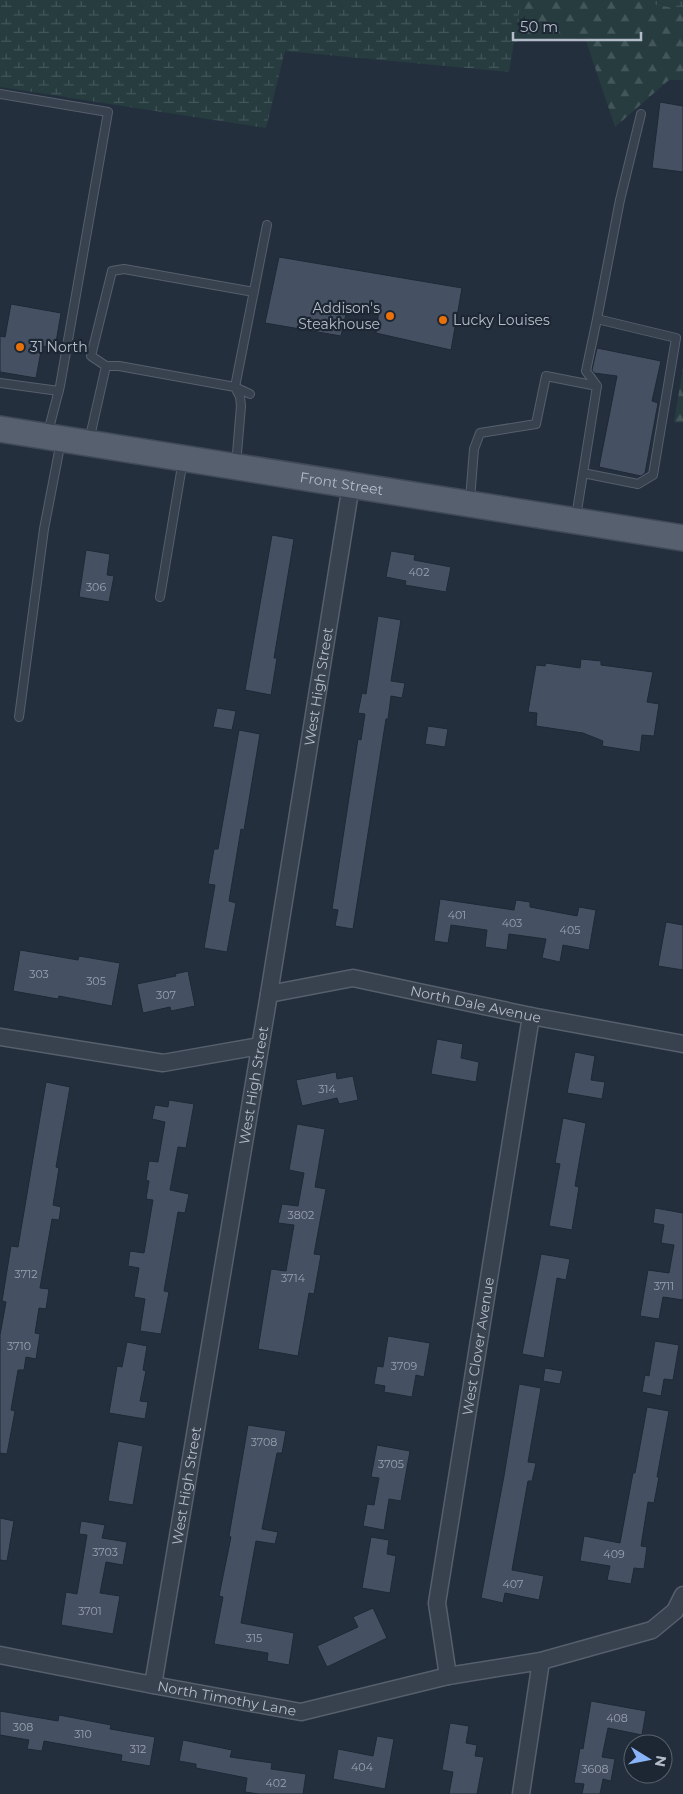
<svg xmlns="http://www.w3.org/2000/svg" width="683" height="1794" font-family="Montserrat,sans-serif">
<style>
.forest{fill:url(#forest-firs)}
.wetland{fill:url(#wetland-marsh)}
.building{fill:#455162;stroke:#1f2835}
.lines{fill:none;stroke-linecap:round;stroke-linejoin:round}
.service-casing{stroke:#565f6c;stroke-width:10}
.minor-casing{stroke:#565f6c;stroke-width:19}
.primary-casing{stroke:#414a57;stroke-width:28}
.service{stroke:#38414e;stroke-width:8}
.minor{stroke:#38414e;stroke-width:16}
.primary{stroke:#56606e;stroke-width:25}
.food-dot{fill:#e8710a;stroke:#1d2633;stroke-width:2}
.labels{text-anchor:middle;stroke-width:4.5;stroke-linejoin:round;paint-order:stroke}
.number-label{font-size:11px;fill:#98a1af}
.poi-label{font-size:14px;fill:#b4bcc9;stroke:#1d2633;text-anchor:start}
.street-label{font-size:14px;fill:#b4bcc9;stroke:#1d2633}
</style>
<defs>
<pattern id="forest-firs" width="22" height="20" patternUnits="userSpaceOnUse" patternTransform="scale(1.25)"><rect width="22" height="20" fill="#263c3f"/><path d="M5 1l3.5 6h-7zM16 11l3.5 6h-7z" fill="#435659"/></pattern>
<pattern id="wetland-marsh" width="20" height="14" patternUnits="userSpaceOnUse" patternTransform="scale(1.25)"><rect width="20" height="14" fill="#263c3f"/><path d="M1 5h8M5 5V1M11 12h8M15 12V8" fill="none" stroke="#435659"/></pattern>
</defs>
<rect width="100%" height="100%" fill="#242f3e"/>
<path class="forest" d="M276,0H683V80H669L615,127L585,38L444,46Z
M683,368V423L674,422Z"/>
<path class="wetland" d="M0,0H521L509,72L285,51L266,128L0,87Z
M632,0H683V10Z"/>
<path class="building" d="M660,102L683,106V172L652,168Z
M279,257L462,288L451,350L376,333L379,310L348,305L341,336L265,323Z
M11,304L61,313L55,348L42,346L36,378L0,372V336L5,337Z
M597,348L661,361L652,401L658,403L645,473L641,476L599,467L617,376L594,373L592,370Z
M272,535L294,539L274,658H277L271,695L245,690Z
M86,550L110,554L107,575L114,576L109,602L79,597Z
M391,551L415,555L414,560L451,567L446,592L405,585L406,581L386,577Z
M378,616L401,620L391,681L405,683L402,698L391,696L388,719H386L353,929L335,926L338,910L332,909L358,739L361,740L365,714L358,713L362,693L366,694Z
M581,659L601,661V665L653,672L647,702L659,704L654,736L642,735L640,752L602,746L603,741L583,733L536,726L537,713L528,712L536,665L545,666L546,663L580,668Z
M217,708L236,711L232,730L213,727Z
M428,726L448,729L445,747L425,744Z
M239,730L260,734L244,830L241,829L229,901L236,903L227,952L204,948L215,885L208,884L214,849H218Z
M440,899L514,910L516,900L530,902V907L577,916L579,907L596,910L589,950L563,945L560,962L542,958L546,939L509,934L507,950L485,947L487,930L451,925L448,943L434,941Z
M666,922L683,925V970L658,966Z
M20,950L78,960L79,956L120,963L112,1006L59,996L58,999L13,991Z
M188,971L195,1006L171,1011L170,1007L143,1013L137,984L176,976L175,974Z
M437,1039L463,1044L461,1058L479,1062L476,1082L431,1074Z
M575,1052L595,1056L591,1080L605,1082L602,1099L567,1093Z
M336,1072L337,1079L353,1076L358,1100L339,1104L337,1098L302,1106L296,1080Z
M46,1082L70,1087L56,1167L59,1168L53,1205L61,1207L59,1220L52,1219L40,1288L49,1289L46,1309L39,1308L35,1333L40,1334L36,1359L26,1357L24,1370H18L11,1410L15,1411L7,1454L0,1453V1335L6,1302L2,1301L11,1246L18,1247Z
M169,1100L194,1104L186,1148L178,1147L170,1190L189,1194L185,1213L178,1212L164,1291L169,1292L161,1334L140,1331L145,1299L134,1297L139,1268L128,1266L130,1251L144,1253L153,1200L146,1199L149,1181L146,1180L149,1161L158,1162L165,1122L152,1119L155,1105L168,1107Z
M563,1118L586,1123L575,1186L579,1187L572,1230L549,1226L560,1164L555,1163Z
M297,1124L325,1129L315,1187L326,1189L314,1254L321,1255L314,1294L309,1293L298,1356L258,1349L271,1269L286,1271L294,1225L278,1223L282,1204L298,1206L304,1173L289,1170Z
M655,1208L683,1213V1300L663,1297L659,1319L640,1316L648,1270L669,1273L674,1245L661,1243L664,1225L653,1223Z
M541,1254L570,1259L566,1280L557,1278L544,1358L522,1354Z
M388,1336L430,1343L424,1377L416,1375L412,1397L384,1392L385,1386L374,1384L377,1366L383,1367Z
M655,1341L679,1345L673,1380L664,1379L661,1396L642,1392L645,1375L649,1376Z
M127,1342L147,1346L143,1370L146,1371L140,1401L148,1402L145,1419L109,1413L117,1366L122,1367Z
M545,1368L563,1371L560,1384L543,1381Z
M519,1384L541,1388L528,1462L536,1463L532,1481H528L512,1570L544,1576L539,1600L505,1593L503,1603L481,1598L504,1476Z
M647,1407L669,1411L657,1477H659L654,1503L648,1502L641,1546L647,1547L644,1569L634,1568L631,1584L607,1580L610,1566L580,1561L584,1536L620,1543L633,1473H635Z
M248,1425L286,1431L282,1453H277L262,1529L278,1532L275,1544L256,1541L241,1623L294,1633L289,1665L267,1661L268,1653L214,1644L223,1597L219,1596L231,1537L229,1536Z
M118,1441L143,1446L133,1505L108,1501Z
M377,1445L410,1451L401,1501L389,1499L384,1530L363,1526L367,1504L374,1505L379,1478L371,1477Z
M0,1518L14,1521L7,1561L0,1560Z
M81,1521L105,1525L102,1538L127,1542L123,1565L106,1562L100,1593L120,1596L113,1634L61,1625L66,1592L77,1594L87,1535L79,1534Z
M371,1537L389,1540L387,1554L396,1556L390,1593L362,1588Z
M373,1608L387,1638L327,1667L317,1646L358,1627L353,1617Z
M591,1701L646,1711L642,1735L608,1728L602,1757L615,1759L611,1781L603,1779L600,1794H582L584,1784L574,1783L580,1748L583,1749Z
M0,1711L58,1721L59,1715L111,1725L110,1729L155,1737L150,1766L121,1761L122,1755L44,1741L42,1751L27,1749L29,1740L0,1735Z
M450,1723L469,1726L466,1743L477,1745L475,1756L484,1757L477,1794H449L453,1772L442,1770Z
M377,1736L394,1739L385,1789L333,1779L338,1749L373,1756Z
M183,1740L232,1750L230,1757L272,1763L271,1769L306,1774L303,1794H259L245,1792L247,1778L196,1768V1764L179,1761Z"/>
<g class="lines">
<g class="service-casing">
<path id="service" d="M0,94L108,112L60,386L48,432
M597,319L620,200L641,114
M106,366H119L235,387L240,397L241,406L236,465
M0,383L59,391
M250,394L235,387L267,225
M89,441L106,366L91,356L112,271L124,269L254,292
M470,500L474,449L480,433L536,424L546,376L597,386
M576,517L597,386L586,371L597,319L676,338L653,475L638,484L583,473
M160,597L183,460
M19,717L44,529L61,441"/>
</g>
<g class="minor-casing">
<g id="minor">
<path id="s1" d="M269,994L353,978L531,1016L683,1044"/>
<path d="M0,1037L163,1063L260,1046"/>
<path id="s2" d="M0,1655L153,1685L301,1712L448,1676L541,1661L652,1630L675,1611L683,1595"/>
<path id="s3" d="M448,1676L437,1603L531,1016"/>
<path id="s4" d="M153,1685L269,994L351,485"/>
<path d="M521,1794L541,1661"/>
</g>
</g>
<g class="primary-casing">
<g id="primary">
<path id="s5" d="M0,429L683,538"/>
</g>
</g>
<use href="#service" class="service"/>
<use href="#minor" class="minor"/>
<use href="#primary" class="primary"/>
</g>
<g class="food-dot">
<circle cx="390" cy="316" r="5"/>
<circle cx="443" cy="320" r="5"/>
<circle cx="20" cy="347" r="5"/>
</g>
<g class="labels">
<g class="number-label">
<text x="419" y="576">402</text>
<text x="96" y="591">306</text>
<text x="457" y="919">401</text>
<text x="512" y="927">403</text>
<text x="570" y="934">405</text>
<text x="39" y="978">303</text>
<text x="96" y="985">305</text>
<text x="166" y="999">307</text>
<text x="327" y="1093">314</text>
<text x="301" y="1219">3802</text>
<text x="26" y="1278">3712</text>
<text x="293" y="1282">3714</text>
<text x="664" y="1290">3711</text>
<text x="19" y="1350">3710</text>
<text x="404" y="1370">3709</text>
<text x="264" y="1446">3708</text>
<text x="391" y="1468">3705</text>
<text x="105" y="1556">3703</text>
<text x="614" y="1558">409</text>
<text x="513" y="1588">407</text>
<text x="90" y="1615">3701</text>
<text x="254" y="1642">315</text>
<text x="617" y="1722">408</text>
<text x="23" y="1731">308</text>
<text x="83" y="1738">310</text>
<text x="138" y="1753">312</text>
<text x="362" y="1771">404</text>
<text x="595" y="1773">3608</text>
<text x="276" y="1787">402</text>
</g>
<g class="poi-label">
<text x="380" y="313" text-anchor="end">Addison's<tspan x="380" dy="16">Steakhouse</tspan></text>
<text x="453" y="325">Lucky Louises</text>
<text x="30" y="352">31 North</text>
</g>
<g class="street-label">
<text dy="5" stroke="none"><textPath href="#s5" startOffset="346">Front Street</textPath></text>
<text dy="5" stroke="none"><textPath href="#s4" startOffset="1012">West High Street</textPath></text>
<text dy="5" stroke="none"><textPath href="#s1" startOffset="211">North Dale Avenue</textPath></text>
<text dy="5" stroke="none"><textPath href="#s4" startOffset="608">West High Street</textPath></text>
<text dy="5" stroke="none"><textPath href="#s3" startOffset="334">West Clover Avenue</textPath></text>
<text dy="5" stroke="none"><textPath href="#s4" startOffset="202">West High Street</textPath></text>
<text dy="5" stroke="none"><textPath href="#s2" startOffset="231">North Timothy Lane</textPath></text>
</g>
</g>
<g transform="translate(648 1759) rotate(100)"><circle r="24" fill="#1d2633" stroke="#59626f"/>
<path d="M0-4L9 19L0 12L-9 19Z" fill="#8ab4f8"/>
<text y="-8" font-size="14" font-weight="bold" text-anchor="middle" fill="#b4bcc9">N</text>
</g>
<path d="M513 32v8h128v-8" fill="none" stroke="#b4bcc9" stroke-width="2.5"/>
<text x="520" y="32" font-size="15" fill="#b4bcc9" stroke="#1d2633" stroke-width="4" paint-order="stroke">50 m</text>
</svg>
